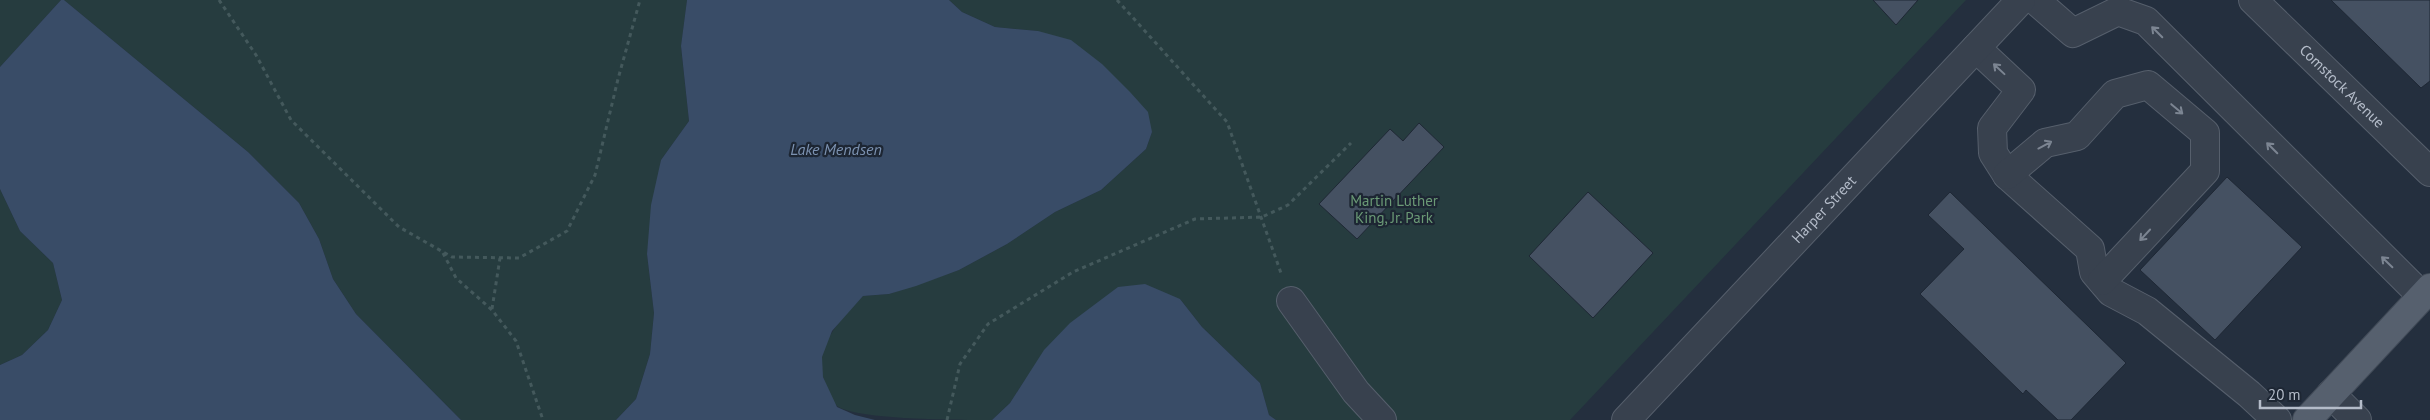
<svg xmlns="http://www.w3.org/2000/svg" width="2430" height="420" font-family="'PT Sans',sans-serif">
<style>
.green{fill:#263c3f}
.water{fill:#394c67}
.building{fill:#455162;stroke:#1f2835}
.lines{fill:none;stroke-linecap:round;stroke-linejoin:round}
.minor-casing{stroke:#565f6c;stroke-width:30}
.major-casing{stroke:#414a57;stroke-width:30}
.path{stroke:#44595c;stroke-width:3;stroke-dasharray:4 4;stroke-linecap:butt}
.minor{stroke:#38414e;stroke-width:28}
.major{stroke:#56606e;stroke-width:28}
.oneway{stroke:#7c8592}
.labels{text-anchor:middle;stroke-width:4.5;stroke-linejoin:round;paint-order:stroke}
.street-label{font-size:15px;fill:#b4bcc9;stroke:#1d2633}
.park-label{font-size:15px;fill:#6b9a76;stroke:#1d2633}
.water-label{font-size:16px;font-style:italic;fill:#7c92b1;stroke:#1d2633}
</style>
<rect width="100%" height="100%" fill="#242f3e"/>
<path class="green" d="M0,0H61L0,67Z
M64,0H687L681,47L689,121L661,160L647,254L654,313L650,354L636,399L616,420H461L356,314L333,279L319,239L299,203L248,152Z
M949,0H1966L1570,420H1276L1269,415L1260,383L1202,327L1180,299L1025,380L1010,403L992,420C961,420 856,420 837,406C831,400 828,389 825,382C809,350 843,317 863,296L889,294L959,270L1007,244L1055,212L1101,190L1146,149L1152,132L1038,31L995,27L962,12Z
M0,189L20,231L53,263L62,300L48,330L22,355L0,365Z"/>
<path class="water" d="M61,0H64L248,152L299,203L319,239L333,279L356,314L461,420H0V365L22,355L48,330L62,300L53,263L20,231L0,189V67Z
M687,0H949L962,12L995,27L1038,31L1071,40L1102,64L1130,92L1148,112L1152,132L1146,149L1101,190L1055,212L1007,244L959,270L916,286L889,294L863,296L832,331L822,357L823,377L837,407L855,415L875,420H616L636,399L650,354L654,313L647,254L651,205L661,160L689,121L681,46Z
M1145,284L1180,299L1202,327L1260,383L1269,415L1276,420H992L1010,403L1044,350L1070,323L1118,287Z"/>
<path class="building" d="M1873,0H1918L1896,25Z
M2331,0H2430V81L2421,88Z
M1419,123L1444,147L1357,239L1319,204L1390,129L1403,141Z
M2227,177L2302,247L2215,340L2140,270Z
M1588,192L1653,253L1593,318L1529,256Z
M1950,192L2126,363L2071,420H2058L2026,390L2023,394L1920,294L1964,249L1928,215Z"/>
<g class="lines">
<g class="minor-casing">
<g id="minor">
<path d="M2035,0L2073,33L2118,11L2146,21L2422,296"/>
<path id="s1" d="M2253,0L2430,172"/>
<path d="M1976,48L2021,90L1992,128L1993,153L2007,175L2090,249L2094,272L2111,292L2147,311L2249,394L2277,420"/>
<path d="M2007,175L2045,143L2077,136L2115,94L2148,85L2205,133V171L2102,281"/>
<path d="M1291,301L1356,392L1382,420"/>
<path d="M2331,394L2357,420"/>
<path id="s2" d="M1626,420L2021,0"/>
</g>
</g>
<g class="major-casing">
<path id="major" d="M2307,420L2430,288"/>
</g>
<path class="path" d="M219,0L256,55L291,120L399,227L452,257L519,258L567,231L595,175L618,79L640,0
M1117,0L1227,122L1281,273
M443,253L456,278L492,310L516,341L543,420
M492,309L500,258
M947,420L960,364L988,324L1073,272L1195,219L1262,217L1288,205L1351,143"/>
<use href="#minor" class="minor"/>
<use href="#major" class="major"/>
</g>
<defs><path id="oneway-shaft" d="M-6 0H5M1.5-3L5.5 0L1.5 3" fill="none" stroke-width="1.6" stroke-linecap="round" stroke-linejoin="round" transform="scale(1.25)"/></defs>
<g class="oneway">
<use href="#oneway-shaft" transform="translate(2157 32) rotate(-135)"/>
<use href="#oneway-shaft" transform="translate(1999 69) rotate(-137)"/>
<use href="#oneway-shaft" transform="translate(2177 109) rotate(40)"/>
<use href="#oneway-shaft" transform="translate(2045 145) rotate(-28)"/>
<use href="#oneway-shaft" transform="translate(2272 148) rotate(-135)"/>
<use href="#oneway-shaft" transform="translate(2145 235) rotate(133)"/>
<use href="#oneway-shaft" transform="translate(2387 262) rotate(-136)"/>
</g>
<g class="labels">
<g class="street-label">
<text dy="5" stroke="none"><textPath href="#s1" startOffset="124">Comstock Avenue</textPath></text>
<text dy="5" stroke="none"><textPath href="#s2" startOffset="289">Harper Street</textPath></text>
</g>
<g class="park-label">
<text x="1394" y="206">Martin Luther<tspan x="1394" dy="17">King, Jr. Park</tspan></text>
</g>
<g class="water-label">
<text x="836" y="155">Lake Mendsen</text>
</g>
</g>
<path d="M2260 400v8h101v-8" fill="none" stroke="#b4bcc9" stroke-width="2.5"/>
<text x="2268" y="400" font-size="15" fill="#b4bcc9" stroke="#1d2633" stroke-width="4" paint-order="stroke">20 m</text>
</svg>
